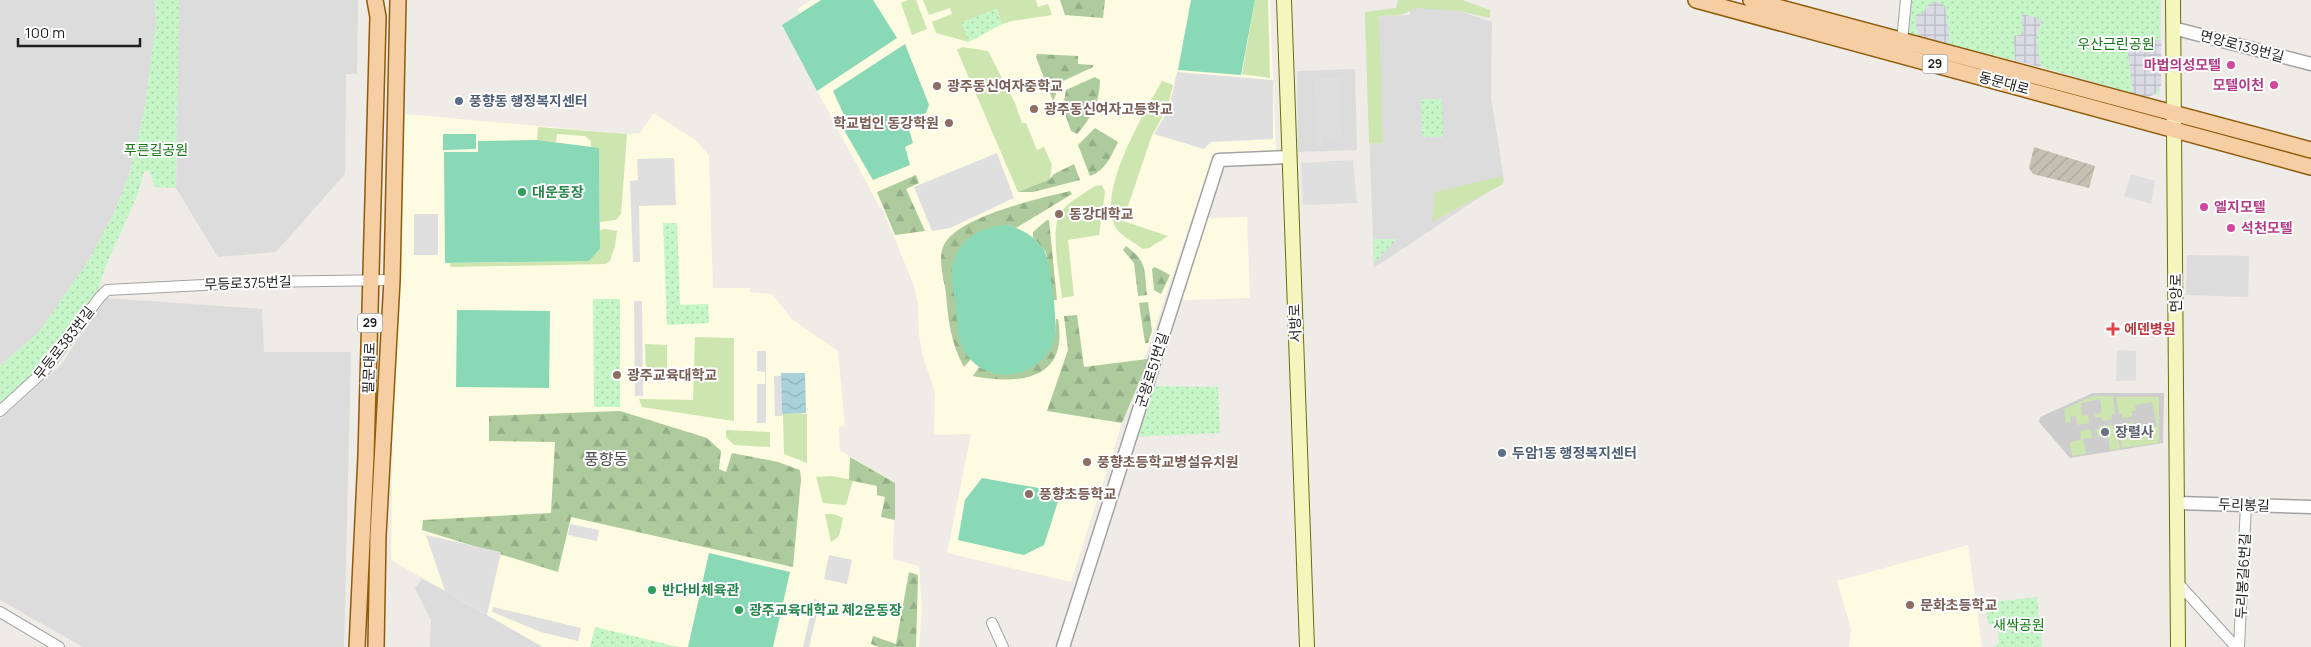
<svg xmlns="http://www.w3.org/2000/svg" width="2311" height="647" font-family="Manrope,'Noto Sans KR',sans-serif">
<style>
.residential{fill:#dddcdc}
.education{fill:#fdfbe1}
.religious{fill:#cdcdcd}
.construction{fill:url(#construction-furrows)}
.grass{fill:#cde5af}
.forest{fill:url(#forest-firs)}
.park{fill:url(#park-dots)}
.pitch{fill:#89d8b6}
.parking{fill:#dfdfdf}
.plaza{fill:url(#plaza-grid)}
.water{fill:url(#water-waves)}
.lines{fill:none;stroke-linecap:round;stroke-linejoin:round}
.minor-casing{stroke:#a3a3a3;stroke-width:12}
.tertiary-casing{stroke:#a3a3a3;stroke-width:15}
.secondary-casing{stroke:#696f0d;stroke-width:16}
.primary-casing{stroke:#8f5c0b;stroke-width:18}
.minor{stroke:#fff;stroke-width:10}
.tertiary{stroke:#fff;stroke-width:12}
.secondary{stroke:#f5f5be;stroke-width:14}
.primary{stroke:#f5cea4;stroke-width:15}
.hotel-dot{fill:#d1479c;stroke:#fff;stroke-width:2}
.education-dot{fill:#8d6e63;stroke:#fff;stroke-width:2}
.service-dot{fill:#5c6f8a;stroke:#fff;stroke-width:2}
.leisure-dot{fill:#2e9e5b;stroke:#fff;stroke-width:2}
.health-dot{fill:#e0444e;stroke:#fff;stroke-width:2}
.worship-dot{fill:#6b7280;stroke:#fff;stroke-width:2}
.labels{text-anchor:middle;stroke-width:4;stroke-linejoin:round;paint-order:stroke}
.shield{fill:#fff;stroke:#626262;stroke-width:1}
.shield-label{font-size:12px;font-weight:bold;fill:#1f1f1f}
.park-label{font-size:14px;fill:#147617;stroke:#fff}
.street-label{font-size:14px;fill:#1f1f1f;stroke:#fff}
.hotel-label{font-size:14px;font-weight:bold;fill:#b23c85;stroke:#fff;text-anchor:end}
.education-label{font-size:14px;font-weight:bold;fill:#785e54;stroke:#fff;text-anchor:start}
.service-label{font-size:14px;font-weight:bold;fill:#4e5e75;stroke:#fff;text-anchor:start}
.leisure-label{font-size:14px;font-weight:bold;fill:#27864d;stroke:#fff;text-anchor:start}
.health-label{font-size:14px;font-weight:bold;fill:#be3a42;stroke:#fff;text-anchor:start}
.worship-label{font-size:14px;font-weight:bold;fill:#5b616d;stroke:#fff;text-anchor:start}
.quarter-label{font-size:16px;fill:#525252;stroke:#fff}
</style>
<defs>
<pattern id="construction-furrows" width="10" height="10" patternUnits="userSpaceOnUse" patternTransform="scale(1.25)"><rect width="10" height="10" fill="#c3c2b2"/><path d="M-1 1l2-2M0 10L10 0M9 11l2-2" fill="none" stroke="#a7a699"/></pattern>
<pattern id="forest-firs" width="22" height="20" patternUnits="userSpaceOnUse" patternTransform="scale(1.25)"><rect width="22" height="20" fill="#adcb9d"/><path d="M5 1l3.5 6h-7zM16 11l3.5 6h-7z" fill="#94ae87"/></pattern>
<pattern id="park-dots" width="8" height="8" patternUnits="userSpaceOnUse" patternTransform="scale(1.25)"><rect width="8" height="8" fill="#c6f6c7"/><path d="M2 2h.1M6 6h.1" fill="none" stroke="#aad2aa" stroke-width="1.8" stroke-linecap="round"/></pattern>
<pattern id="plaza-grid" width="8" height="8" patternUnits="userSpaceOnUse" patternTransform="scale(1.25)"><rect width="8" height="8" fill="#dadbe5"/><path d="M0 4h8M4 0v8" fill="none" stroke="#bbbcc4"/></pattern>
<pattern id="water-waves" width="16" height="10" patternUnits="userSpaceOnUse" patternTransform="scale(1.25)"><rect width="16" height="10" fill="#a9d1d9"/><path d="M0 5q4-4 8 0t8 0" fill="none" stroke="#91b3ba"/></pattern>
</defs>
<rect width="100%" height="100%" fill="#efebe6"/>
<path class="residential" d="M0,0H155L156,24L145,106L130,172L115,211L87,263L38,333L0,366Z
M179,0H358L357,74H346L345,174L276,252L218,257L176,188Z
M1410,0H1427L1492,22L1491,97L1504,181L1374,268L1365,17L1410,15Z
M1355,69L1357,150L1298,152L1297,71Z
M2187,255L2249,256L2248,297L2186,295Z
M105,298L262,309L264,352H351L344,647H83L0,600V420L61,365Z
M422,579L445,591L543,647H430L431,620L415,588Z"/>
<path class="education" d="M811,0H1270L1276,151L1214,153L1140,372L1047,410L1122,423L1071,582L947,553L971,434L934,435L935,392L923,357L919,335L918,304L914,286L882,208H880L782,25L800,13L797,9Z
M654,113L697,141L709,156L713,288H750V292L772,294L792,319L838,351L845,426L839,427L840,450L895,483L893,559L919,566L922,609L919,647H543L391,560L393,398L405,114L627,134L640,133Z
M1247,217L1250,298L1185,300L1180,294L1206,218Z
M1968,545L1982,647H1849L1851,629L1837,581Z"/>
<path class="religious" d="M2093,393H2164L2163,443L2070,458L2039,422L2040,417Z"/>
<path class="construction" d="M2034,147L2095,166L2089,188L2033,174L2029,168Z"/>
<path class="grass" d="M908,0H916L927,29L912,35L901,3Z
M923,0H1036L1038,7L1048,4L1052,15L1012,21L1002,24L997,9L962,22L969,42L936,33L932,22L952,14L950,8L929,15Z
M1255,0H1268L1270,78L1242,74Z
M1398,0H1462L1490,10V18L1459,11L1417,8L1400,15L1379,16L1383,143H1369L1365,12L1396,8Z
M962,47L988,51L1015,103L1022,123H1026L1037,150L1044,147L1052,165L1050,179L1018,192L957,50Z
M1162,81L1173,85L1167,109L1152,135L1123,221L1168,236L1149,248L1143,249C1135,243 1121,236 1116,228C1095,194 1144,113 1162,81Z
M538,127L627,134L621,214L616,220L600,222L599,149L591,147V141L585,136L557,134L556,142L537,140Z
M1503,176V184L1432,222L1435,192Z
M1102,185L1105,192L1099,235L1068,240L1074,296L1062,298C1060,277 1048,224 1063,209C1072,200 1085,193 1095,186Z
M605,229L617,231L615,246L610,261L605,264L450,267L451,263L589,261L600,249V230Z
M695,337L734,338V421L642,407L639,399L693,400Z
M645,344L667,345V373H646Z
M2093,396H2113L2115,414L2111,415L2112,419L2102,421V417L2095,418V414L2102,413L2100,399L2081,403L2082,416L2088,415L2089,423L2077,425L2076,416L2070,417L2071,422L2066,423L2064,409Z
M2116,397H2159V443L2122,448L2120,427H2123V424L2133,422L2134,426L2138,425L2140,430L2157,426L2152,402L2135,405L2136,411H2132V417L2122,418V414H2119Z
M783,413L807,414V463L784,454Z
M2113,425V429L2117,428L2120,449L2110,450L2108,435L2098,437L2096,429H2100L2099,426Z
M2091,429L2092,438L2083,439L2086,454L2072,456L2070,442L2081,440L2080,431Z
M726,430L770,432V447L734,445L726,437Z
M831,476L853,480L846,505L823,503L816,477Z
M825,514H834L843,518L839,536L831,542Z"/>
<path class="forest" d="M1060,0H1105L1103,18L1065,15Z
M1037,54L1078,56V64L1093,65V67L1061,82L1053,101L1036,57Z
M1095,77L1100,80C1100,102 1091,119 1077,134L1071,131L1063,108L1066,90Z
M1095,128L1118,142C1111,156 1106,170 1090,176L1078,145Z
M1074,164L1080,180L1033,192H1018L1050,179L1054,174Z
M916,175L919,183L906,189L925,231L895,235L877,192Z
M1070,191L1072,194L1016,228L1008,225L965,242L956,255L952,270L966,353L971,359L964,367C951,344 948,320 946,293C944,280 938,260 943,247C954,217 1041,198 1070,191Z
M1047,220H1049L1057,300H1053L1046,252L1033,237V232Z
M1126,246C1148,262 1144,270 1147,295L1138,296L1134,263L1123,250Z
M1155,267L1170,275L1161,294L1154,290L1152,269Z
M1148,302L1152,331L1148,343H1145L1139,303Z
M1077,315L1084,367L1147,359L1148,361L1122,423L1047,411L1068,350L1064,316Z
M1056,319H1058C1069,380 1019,385 973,376L979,367L992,373L1055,336Z
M620,411L707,438L721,451L719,469L726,472L732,453L778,462L800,470L801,479L793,567L571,517L558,572L422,530L423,520L551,513L555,442L489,441V416Z
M850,457L895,483V520L881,517L885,497L877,495V486L849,480Z
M909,572L918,575L916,647H879L871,644L873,636L896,644Z"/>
<path class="park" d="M155,0H179L176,188L155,187L149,170L144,172L137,196L107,263L95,298L38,375L0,407V366L38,333L87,263L115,211L130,173L145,106L156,24Z
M1908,0H2161L2160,95L2155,94L2148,97L2133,93L2041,67L1907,34Z
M997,9L1002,24L969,42L961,22Z
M1421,99H1442L1443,137H1422Z
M663,223H677L680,305L708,304L709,323L667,325Z
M1373,239H1397L1374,263Z
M593,299H620V407H594Z
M1147,386L1218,387L1220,433L1129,437Z
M2037,597L2042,647H1993L1999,643L1997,624H1988L1986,603Z
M595,627L679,647H590Z"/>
<path class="pitch" d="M821,0H873L897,38L817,91L782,25Z
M1191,0H1255L1241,75L1178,70Z
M905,44L929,105L926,113L914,118L908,126L913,143L905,147L910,165L873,180L837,118L844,115L833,91Z
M443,134H476V149L443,150Z
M537,140L599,148L600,249L589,261L445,263L444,152H478V141Z
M1008,225C1023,230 1035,236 1044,250C1050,259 1058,325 1055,336C1054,343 1050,351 1045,356C1025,381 983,382 965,352C957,339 957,323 956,308C955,296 951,282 952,270C955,240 981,226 1008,225Z
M457,310L550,311L549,388L456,387Z
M982,478L1061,492L1044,545L1024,555L958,540L965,500Z
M709,553L790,572L773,647H688Z"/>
<path class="parking" d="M1177,72L1273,80V139L1211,142L1204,149L1154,134L1169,109Z
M1340,78L1341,137H1322V146H1316L1315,79Z
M997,153L1014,198L950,228L932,231L914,187Z
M674,158L676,205L639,206L640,262H633L630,181L638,180L637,159Z
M1353,160L1357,203L1303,205L1301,163Z
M2131,174L2155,181L2151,204L2124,196Z
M414,214H438V255H414Z
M634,301H642L643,396H635Z
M2117,350L2136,351V381H2116Z
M757,351H766V423H757V384H765V372L757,371Z
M774,376H781L782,416H775Z
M570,524L599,530L597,541L568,535Z
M426,535L501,552L487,615L445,591Z
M829,555L852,560L847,584L824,579Z
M814,599L820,601L809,647H803Z
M493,607L581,628L578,641L541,632L492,612Z"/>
<path class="plaza" d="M1937,1L1945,6L1950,46L1920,39L1916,28V14H1922L1929,4Z
M2022,14L2042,19L2036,38L2041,67L2015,61L2014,36L2023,34Z
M2161,39V85L2157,93L2148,97L2133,93L2127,47Z"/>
<path class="water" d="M781,373H805L806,413L782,414Z"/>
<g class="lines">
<g class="minor-casing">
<path id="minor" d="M1902,41L1906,0
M0,411L44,371L100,297L107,290L259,282L392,280
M2178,583L2236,647
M0,612L59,647
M992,623L1003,647
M2239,647L2246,505"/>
</g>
<g class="tertiary-casing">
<path id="tertiary" d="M2173,28L2311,64
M2177,503L2311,507
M1063,647L1219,160L1290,157"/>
</g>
<g class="secondary-casing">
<path id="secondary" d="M1284,0L1307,647
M2173,0L2178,647"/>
</g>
<g class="primary-casing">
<path id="primary" d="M1696,0L2311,167
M1751,0L2311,150
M357,647L366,456L378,17L375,0
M376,647L378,535L392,280L398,0"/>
</g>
<use href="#minor" class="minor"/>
<use href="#tertiary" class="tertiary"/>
<use href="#secondary" class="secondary"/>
<use href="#primary" class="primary"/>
</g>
<g class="hotel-dot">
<circle cx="2231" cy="65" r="5"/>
<circle cx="2274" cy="85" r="5"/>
<circle cx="2204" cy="207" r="5"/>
<circle cx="2231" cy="228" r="5"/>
</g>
<g class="education-dot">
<circle cx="937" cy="86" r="5"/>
<circle cx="1034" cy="109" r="5"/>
<circle cx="949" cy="123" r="5"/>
<circle cx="1059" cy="214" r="5"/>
<circle cx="617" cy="375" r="5"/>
<circle cx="1087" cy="462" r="5"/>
<circle cx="1029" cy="494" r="5"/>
<circle cx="1910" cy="605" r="5"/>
</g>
<g class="service-dot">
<circle cx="459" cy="101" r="5"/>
<circle cx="1502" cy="453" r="5"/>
</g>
<g class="leisure-dot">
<circle cx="522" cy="192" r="5"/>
<circle cx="652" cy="590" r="5"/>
<circle cx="739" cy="610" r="5"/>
</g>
<path class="health-dot" d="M2110.5 321.5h5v5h5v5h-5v5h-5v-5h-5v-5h5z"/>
<circle class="worship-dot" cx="2105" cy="432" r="5"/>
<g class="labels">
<g class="shield">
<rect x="1922.5" y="54.5" width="25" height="19" rx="4"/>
<rect x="357.5" y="313.5" width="25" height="19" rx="4"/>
</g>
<g class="shield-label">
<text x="1935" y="68">29</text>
<text x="370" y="327">29</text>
</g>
<g class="park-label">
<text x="2116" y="49">우산근린공원</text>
<text x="156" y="155">푸른길공원</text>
<text x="2019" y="630">새싹공원</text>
</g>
<g class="street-label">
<text transform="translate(2242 46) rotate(15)" y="5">면앙로139번길</text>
<text transform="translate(2004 83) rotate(15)" y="5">동문대로</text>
<text transform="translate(248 283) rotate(-2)" y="5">무등로375번길</text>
<text transform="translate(2176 293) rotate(-90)" y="5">면앙로</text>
<text transform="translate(1295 323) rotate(-92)" y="5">서방로</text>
<text transform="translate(64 343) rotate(-52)" y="5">무등로383번길</text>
<text transform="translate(369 368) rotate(-88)" y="5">필문대로</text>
<text transform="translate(1152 370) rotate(-72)" y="5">군왕로51번길</text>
<text transform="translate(2244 505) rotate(2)" y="5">두리봉길</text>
<text transform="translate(2243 576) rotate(-87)" y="5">두리봉길6번길</text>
</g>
<g class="hotel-label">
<text x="2221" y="70">마법의성모텔</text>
<text x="2264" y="90">모텔이천</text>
<text x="2214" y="212" text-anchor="start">엘지모텔</text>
<text x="2241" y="233" text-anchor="start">석천모텔</text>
</g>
<g class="education-label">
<text x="947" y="91">광주동신여자중학교</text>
<text x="1044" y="114">광주동신여자고등학교</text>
<text x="939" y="128" text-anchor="end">학교법인 동강학원</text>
<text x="1069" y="219">동강대학교</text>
<text x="627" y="380">광주교육대학교</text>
<text x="1097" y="467">풍향초등학교병설유치원</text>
<text x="1039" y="499">풍향초등학교</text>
<text x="1920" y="610">문화초등학교</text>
</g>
<g class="service-label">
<text x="469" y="106">풍향동 행정복지센터</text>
<text x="1512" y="458">두암1동 행정복지센터</text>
</g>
<g class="leisure-label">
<text x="532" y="197">대운동장</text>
<text x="662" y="595">반다비체육관</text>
<text x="749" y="615">광주교육대학교 제2운동장</text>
</g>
<g class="health-label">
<text x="2124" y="334">에덴병원</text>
</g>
<g class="worship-label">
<text x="2115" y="437">장렬사</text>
</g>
<g class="quarter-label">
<text x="606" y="465">풍향동</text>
</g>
</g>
<path d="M18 38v8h122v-8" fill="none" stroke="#1f1f1f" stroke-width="2.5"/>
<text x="25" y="38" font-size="15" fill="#1f1f1f" stroke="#ffffff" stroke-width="4" paint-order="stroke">100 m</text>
</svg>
